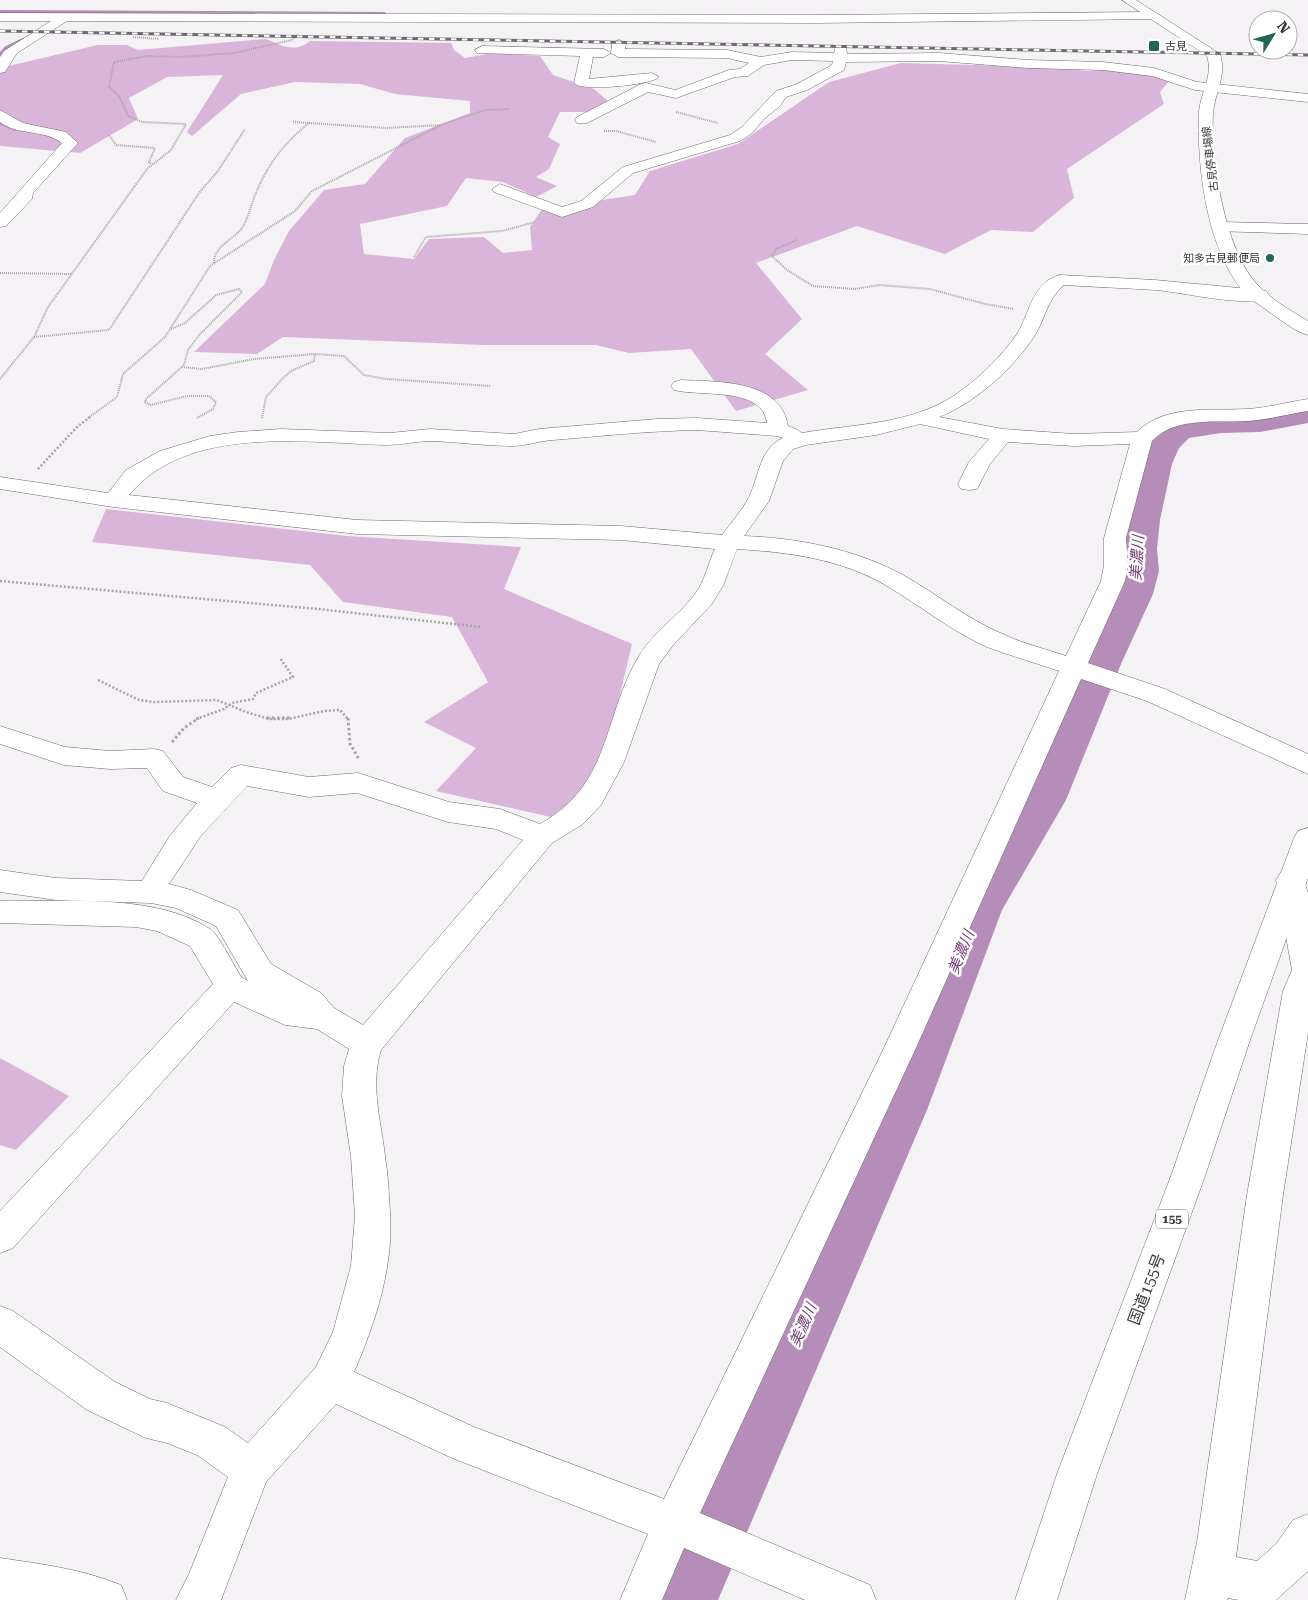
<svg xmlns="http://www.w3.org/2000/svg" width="1308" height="1600" font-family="'Roboto Serif','Noto Sans JP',serif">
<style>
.green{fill:#d9b5da}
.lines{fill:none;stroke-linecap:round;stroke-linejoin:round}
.stream{stroke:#b68db8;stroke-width:4}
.river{fill:#b68db8;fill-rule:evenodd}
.minor-casing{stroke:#6c696c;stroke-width:1}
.major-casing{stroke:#6c696c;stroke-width:1}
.highway-casing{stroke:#6c696c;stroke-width:1}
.path-far2{stroke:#a7a4a7;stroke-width:2;stroke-dasharray:1 1;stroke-linecap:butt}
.path-far1{stroke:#a7a4a7;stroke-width:2.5;stroke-dasharray:2 2;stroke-linecap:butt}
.path{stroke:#a7a4a7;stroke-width:3;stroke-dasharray:2.5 2.5;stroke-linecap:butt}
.minor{fill:#fff;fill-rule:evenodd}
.major{fill:#fff;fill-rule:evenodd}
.highway{fill:#fff;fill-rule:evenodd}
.rail-casing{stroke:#6c6a6c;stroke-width:3}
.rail{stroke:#fff;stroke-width:2;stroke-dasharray:5.5;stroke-linecap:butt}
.poi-dot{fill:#216657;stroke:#fff;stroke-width:2}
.labels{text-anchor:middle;stroke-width:5;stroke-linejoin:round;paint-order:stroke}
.far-poi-label{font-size:11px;fill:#3a393a;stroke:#fff;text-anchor:start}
.far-street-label{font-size:11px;fill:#3a393a;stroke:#fff}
.shield{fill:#fff;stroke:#757475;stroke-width:1}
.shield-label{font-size:12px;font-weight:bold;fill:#3a393a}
.water-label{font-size:15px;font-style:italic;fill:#744077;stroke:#fff}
.near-street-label{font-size:16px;fill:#3a393a;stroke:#fff}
</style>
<rect width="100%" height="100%" fill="#f5f2f5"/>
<path class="green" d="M266,39C281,46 296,53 310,41L451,43L454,50L465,58L493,53L540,56L553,75L594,89L610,103L588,112H560L548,137L560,144L549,169L536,177L557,186L536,197L503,182L466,178L447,206L360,224L364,254L414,259L429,239L484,237L503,253L532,250L530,227L542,209L635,195L650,171L738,144L829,82L901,63L1043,67L1089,71L1134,67L1170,80L1160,92L1164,104L1067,169L1074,198L1033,232L991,230L945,254L857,226L756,263L802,319L765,354L808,390L736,411L691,349L629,353L596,345H483L283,337L257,354L194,352L265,284L274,260L289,231L324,190L365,184L405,138L470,113V101L395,94L360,84L295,82L241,94L192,136L187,132L223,75L167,77L129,98L138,119L80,153L0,146V68L98,45H127L138,50Z
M106,509L347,536L521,547L504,589L632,644L602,770L555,818L436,791L476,748L424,722L488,682L452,617L343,602L310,565L92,542Z
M0,1058L69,1096L16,1150L0,1145Z"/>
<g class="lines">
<path class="stream" d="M0,12L384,14
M0,55L6,48L25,39
M0,122L15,129"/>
<path class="river" d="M1308,403V423L1260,432L1221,433L1189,438L1179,448L1172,464L1160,520L1157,549L1159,571L1153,594L1121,664L1066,800L1002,910L927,1110L718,1600H644L869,1110L952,907L1020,797L1077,664L1113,594L1119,571L1117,549L1122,520L1136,464L1143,448L1155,428L1167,422L1221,411L1260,410Z"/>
<g class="minor-casing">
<path id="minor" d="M1151,12L1155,13L1157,16L1155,19L815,23L67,21L17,53L5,72L0,73V57L4,51L51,21H0V13L815,15Z
M619,40L626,44L625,49L727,50L761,57L792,52L834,53L836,46H846L847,54L939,53L1028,60L1103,62L1154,68L1197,82L1308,94V102L1195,90L1152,76L1103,70L1028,68L939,61L846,62L844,70L807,90L786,97L780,106L764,119L752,133L740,141L633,173L593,207L562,217L494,192L492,189L500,184L562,207L581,201L623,167L730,135L742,127L776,91L797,84L832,65L833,61L792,60L764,65L748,76L735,77L676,98L648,92L587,123H577L575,120L577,117L641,84L646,83L675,90L729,70L740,69L749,63L727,58L618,57L611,53L612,44Z
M482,46L604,49L611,53L604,57H593L589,79L652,73L659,77C652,85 581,92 574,83L580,56L477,53L475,50Z
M0,110L23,123L66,132L78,143L33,193L32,199L6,226L0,227V213L62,143C44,129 18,136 0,122Z
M1221,222L1308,224V234L1215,231L1213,227L1215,223Z
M1060,275L1155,280L1260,290L1266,291L1269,295L1266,299C1237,306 1187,293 1156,290C1125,288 1094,287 1064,285C1047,299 1046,317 1035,335C1014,368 975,403 939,417L1003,429L1074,434L1137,432C1165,404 1211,411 1247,409C1267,408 1288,402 1308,399V411C1288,414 1267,420 1247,421C1215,423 1176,416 1152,441L1126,538L1128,565L1125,581L1088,663L1165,689L1308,754V774L1147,701L1081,679L915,1050L700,1513L870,1585L876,1600H805L684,1548L662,1600H620L648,1534L452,1458L336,1404L266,1482L221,1600H176L189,1574L228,1477L197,1455L167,1443L146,1438L87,1410L0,1347V1306L13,1311L115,1382L150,1399L167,1403L225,1427L248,1443L316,1367L333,1332L351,1266L355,1216L351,1156L342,1096L344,1066L349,1049L317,1029L285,1025L234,1002L13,1248L0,1253V1211L213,984L190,946L157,931L136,927L0,923V901C64,902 155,893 210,929C218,934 235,967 241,977L248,981L216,926L176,908L151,903L56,900L0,892V870L56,878L142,881L169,837L197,803L163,791L147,768L110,769L64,765L0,744V726L65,747L110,751L154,749L163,751L183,777L212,787L231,768L241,765L309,777L358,773L449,802L500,809L540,824C612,784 602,718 639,656C654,631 679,616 695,594C705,581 708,563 715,549L621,540L357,534L113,507L0,489V477L108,493L126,470L160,451L210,436L238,432L281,429L390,433L430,429L514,434L539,429L657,419L697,418L767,423C763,386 700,397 674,390L671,386L674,382L681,380C717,382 781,379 788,426L796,429L802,433C853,424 910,425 955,395C977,380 1002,356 1017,334C1030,313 1032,282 1060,275ZM920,424L989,439L969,462L958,484L961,489L969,490L977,489L990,464L1008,442L1074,446L1130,444L1104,538V565L1101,581L1066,656C1046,649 1024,644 1005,635C968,620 937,594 903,575C855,549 798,538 744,536L769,501L783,461L793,449L806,445L876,435ZM697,430L777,436L783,438C758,449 759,480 747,501C740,513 730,524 722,535L621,526L357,520L129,495C188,424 305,443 387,445C402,445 417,441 432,441C459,442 485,446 512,446C525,446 539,441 553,440C601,436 649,431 697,430ZM737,549C788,552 842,559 887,586C921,606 951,631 987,647C1011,656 1036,663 1059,671L883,1050L664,1499L474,1427L354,1372C375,1324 394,1266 390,1213C389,1194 388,1175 385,1156C381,1120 370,1086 381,1050L552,843L583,824L601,805L624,762L659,664L674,644L711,605L723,586ZM247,786L309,797L357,793L448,822L496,829L523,840L363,1025L334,1008L321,993L271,964L238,910L191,890L169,884L200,837Z
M1291,869L1301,872L1308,893V1033L1283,1195L1236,1557L1257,1561L1277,1543L1293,1520L1308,1514V1571L1276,1600H1239L1228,1598L1227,1600H1185L1197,1542L1247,1195L1283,991L1292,970L1276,880L1281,872Z
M0,1558C41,1564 82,1569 121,1585L127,1600H0Z"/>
</g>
<g class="major-casing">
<path id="major" d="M1122,0H1136L1220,54C1227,76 1215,92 1213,113C1210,157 1225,250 1256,283C1270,299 1290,310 1308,321V335C1296,332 1285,323 1275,316C1264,308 1251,300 1242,290C1207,247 1197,169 1199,115C1199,94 1214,77 1207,56Z"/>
</g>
<g class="highway-casing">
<path id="highway" d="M1308,828V878L1249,1043L1205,1176L1097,1474L1057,1600H1015L1057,1474L1171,1176L1217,1043L1294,838L1298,831Z"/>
</g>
<path class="path-far2" d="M133,37L159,39
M676,112L718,123
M293,122L386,128L442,125
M604,131H616L656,142
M109,135L116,145L155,148L149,162L152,164
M797,240L776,249L772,256L787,270L813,286L855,289L879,285L930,289L985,304L1014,309
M414,257L426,237L502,231L535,222
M214,263C213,247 234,239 242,228C249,217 251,204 256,193C267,165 286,141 309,123
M0,273L72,274
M171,329L185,323L216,295L239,289L242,292L200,334L188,350L184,365L146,399L145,402L151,405L187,396H209L216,402L213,409L197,418
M34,337L109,330L199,193L218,171L245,129
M182,367L202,369L254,359L315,354
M0,379L34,337L48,307L147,169L171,150L186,124L142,122L128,116L119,96L109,87L114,62L147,56L182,57L234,53L292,40L298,34
M88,418L117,397L123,374L165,337L210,266L295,211L312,191L443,124L486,110L509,109
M262,418L266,397L282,379L291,371L314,361L315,354L344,356L364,375L386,379L491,386"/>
<path class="path-far1" d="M38,469L77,427L90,417
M0,581L318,609L481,627
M98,680L139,700L154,702L217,700L246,712L269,719H288L324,711L340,710L348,719
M196,719L224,709L232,703L253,699L256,693L293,677L280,658"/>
<path class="path" d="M267,718H290
M348,718L350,744L359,759
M172,742L184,728L199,718"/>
<use href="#minor" class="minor"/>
<use href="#major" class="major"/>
<use href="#highway" class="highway"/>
<g class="rail-casing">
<path id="rail" d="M0,31L1308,55"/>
</g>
<use href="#rail" class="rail"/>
</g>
<g class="poi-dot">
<rect x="1148" y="40" width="12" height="12" rx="2.5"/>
<circle cx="1270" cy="258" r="5"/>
</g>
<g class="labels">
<g class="far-poi-label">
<text x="1165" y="50">古見</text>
<text x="1260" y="262" text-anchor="end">知多古見郵便局</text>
</g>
<g class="far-street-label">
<text transform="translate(1210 159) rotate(-97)" y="4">古見停車場線</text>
</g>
<rect class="shield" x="1156" y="1209.5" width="32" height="19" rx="4"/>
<g class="shield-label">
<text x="1172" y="1223">155</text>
</g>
<g class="water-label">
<text transform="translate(1137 558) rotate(-86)" y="5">美濃川</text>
<text transform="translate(961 952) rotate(-68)" y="5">美濃川</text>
<text transform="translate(803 1325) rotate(-66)" y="5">美濃川</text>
</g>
<g class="near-street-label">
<text transform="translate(1146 1289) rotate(-69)" y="6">国道155号</text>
</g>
</g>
<g transform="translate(1273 35) rotate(53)"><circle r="24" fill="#ffffff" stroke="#b0b0b0"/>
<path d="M0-4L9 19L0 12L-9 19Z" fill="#216657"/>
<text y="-8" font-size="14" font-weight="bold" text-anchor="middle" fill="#3a393a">N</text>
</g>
</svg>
